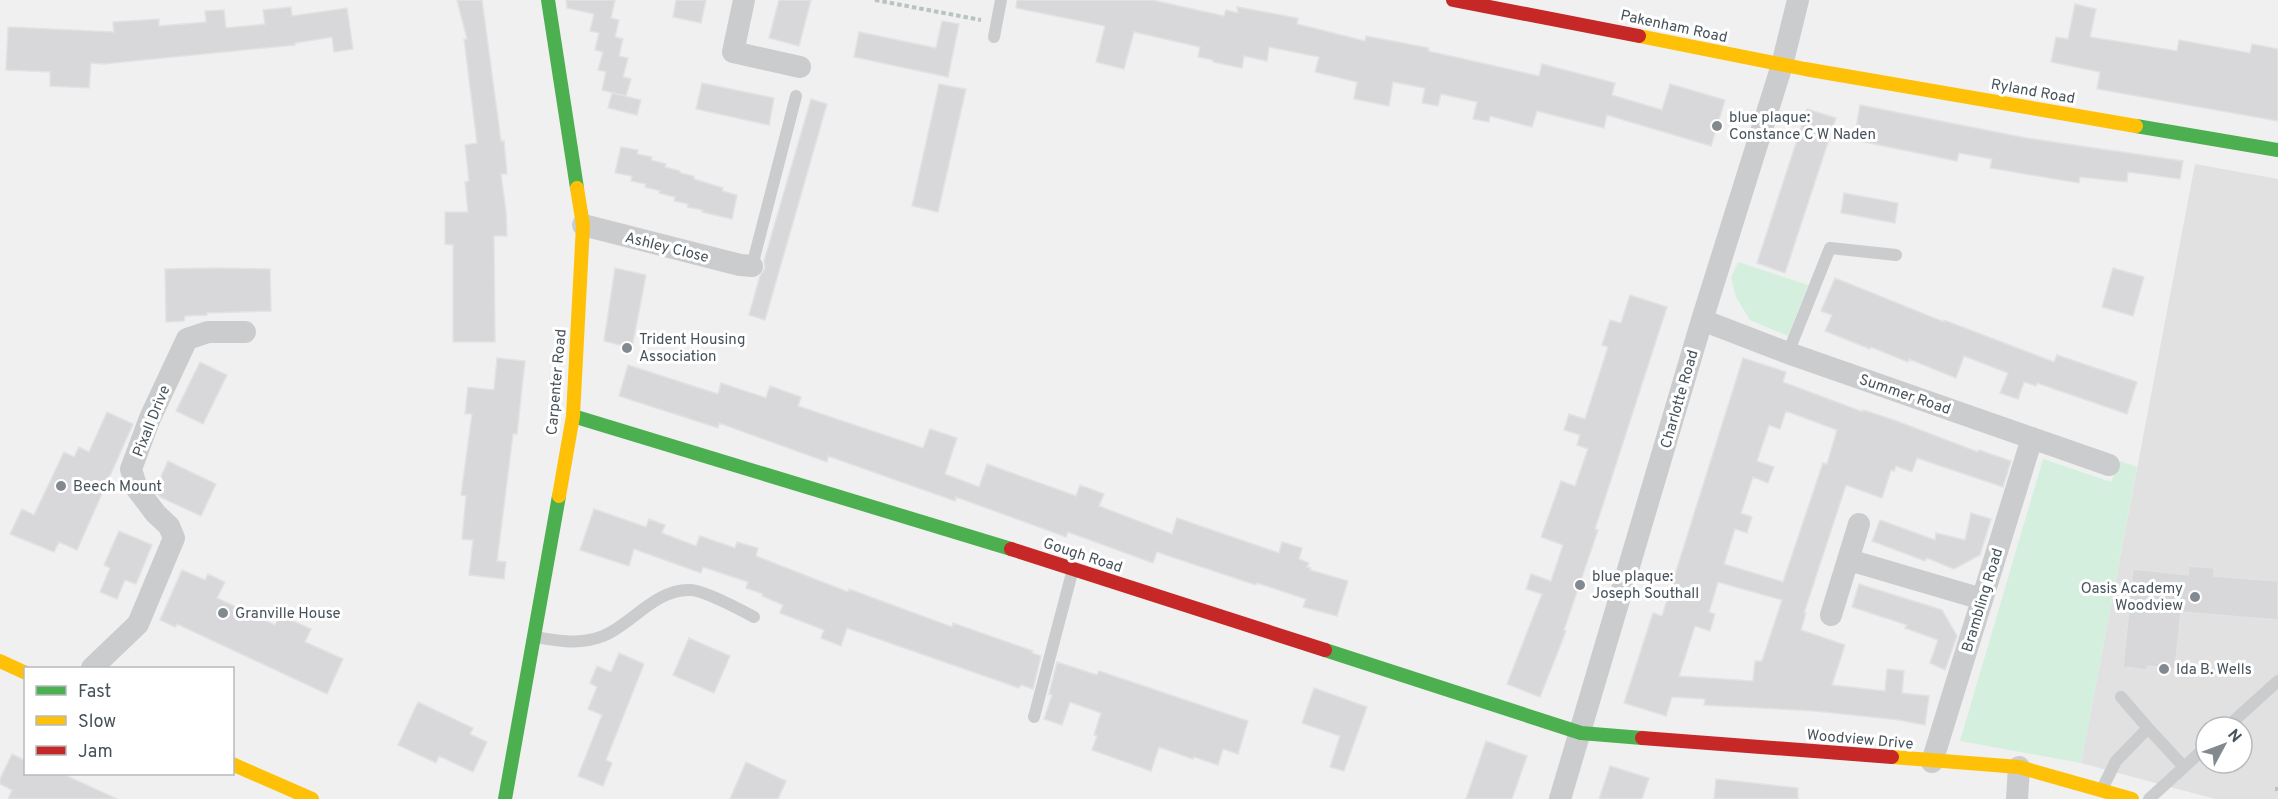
<svg xmlns="http://www.w3.org/2000/svg" width="2278" height="799" font-family="Overpass,sans-serif">
<style>
.education{fill:#e2e1e2;fill-rule:evenodd}
.green{fill:#d4efdd}
.building{fill:#d8d8da;stroke:#e1e2e3;stroke-width:1.5;fill-rule:evenodd}
.lines{fill:none;stroke-linecap:round;stroke-linejoin:round}
.path{stroke:#b8c4c0;stroke-width:4;stroke-dasharray:4.5 3;stroke-linecap:butt}
.lane{stroke:#caccce;stroke-width:12}
.street{stroke:#caccce;stroke-width:22}
.fast{stroke:#4caf50;stroke-width:14}
.slow{stroke:#ffc107;stroke-width:14}
.jam{stroke:#c62828;stroke-width:14}
.poi-dot{fill:#828a90;stroke:#fff;stroke-width:2}
.labels{text-anchor:middle;stroke-width:6;stroke-linejoin:round;paint-order:stroke}
.street-label{font-size:15px;fill:#47535c;stroke:#fff}
.poi-label{font-size:15px;fill:#47535c;stroke:#fff;text-anchor:start}
</style>
<rect width="100%" height="100%" fill="#f0f0f0"/>
<path class="education" d="M2195,164L2278,179V799H2215L2081,763ZM2206,727H2242V763H2206Z"/>
<path class="green" d="M1738,262L1808,285L1788,336L1750,320L1736,297L1731,278Z
M2043,459L2111,482L2120,461L2137,467L2081,763L1960,741Z"/>
<path class="building" d="M457,0H482L501,141H504L507,174H501L506,212L507,236H494L495,342H453V245L445,244V212H468L465,182L469,181L465,145L477,143L464,39H467Z
M566,0H615L611,18L619,20L615,37L623,39L619,56L628,58L623,77L631,79L626,96L602,90L606,72L598,70L603,52L595,50L599,33L590,31L594,14L567,8Z
M676,0H706L701,23L673,17Z
M779,0H811L799,46L769,38Z
M1017,0H1152L1224,16L1226,10L1238,13L1237,7L1298,18L1297,24L1365,41L1366,36L1429,48L1428,51L1539,76L1542,64L1615,83L1612,95L1662,110L1670,84L1725,100L1711,146L1607,115L1604,128L1537,111L1532,127L1490,116L1489,122L1473,119L1477,102L1441,94L1438,106L1422,103L1425,88L1393,82L1389,106L1354,99L1357,82L1315,72L1319,57L1269,47L1267,61L1244,56L1242,68L1213,62V60L1198,57L1200,47L1134,32L1124,69L1096,62L1105,26L1016,8Z
M2075,4L2096,9L2090,37L2177,51L2179,40L2250,53L2252,44L2278,49V121L2097,89L2100,72L2051,62L2056,37L2068,39Z
M291,7L292,16L347,8L353,49L334,52L332,37L295,43V45L103,64L91,63L89,88L50,86V72L6,70L8,27L114,32L113,22L159,19V26L206,22L205,11L224,10L226,28L265,24L263,10Z
M942,21L959,24L948,77L854,57L859,32L936,48Z
M702,83L774,98L769,125L696,109Z
M939,84L966,89L938,212L912,206Z
M612,93L641,100L637,115L608,108Z
M811,99L827,104L765,320L749,315L760,276L765,268L764,261Z
M1860,105L2026,138L2183,161L2180,179L2128,172L2127,182L2080,177L2079,183L1990,168L1992,159L1959,153L1957,161L1854,140Z
M1807,109L1836,118L1785,273L1757,263Z
M621,147L638,150L637,154L652,157L651,160L666,164L665,167L680,171V173L694,176V179L723,188L722,191L737,195L732,219L702,212L703,210L687,207L688,204L674,201L675,197L659,193L660,191L645,187L646,184L631,181L632,176L615,173Z
M1844,193L1898,203L1895,223L1841,213Z
M214,268L270,269L271,311L207,313V315L185,316L184,321L166,322L165,269Z
M615,268L646,275L632,348L604,341Z
M2113,268L2144,277L2133,316L2102,307Z
M1835,278L1944,322V320L2054,362L2057,355L2137,382L2127,414L2037,383L2036,386L2024,382L2018,399L2000,393L2008,373L1964,356L1956,378L1909,359L1908,362L1871,347L1870,349L1825,331L1832,315L1821,311Z
M1630,295L1667,307L1595,529L1598,530L1564,630L1566,631L1540,697L1507,684L1542,594L1526,589L1531,574L1551,581L1563,545L1541,537L1561,481L1575,486L1588,449L1577,445L1580,435L1564,430L1569,414L1585,419L1608,347L1602,345L1610,320L1621,323Z
M497,358L525,361L517,434H513L497,561L506,562L504,579L469,575L473,540L462,539L466,496L461,495L472,414H465L468,387L494,390Z
M1743,358L1786,372L1783,382L1863,412V410L1894,420L1978,452L1979,450L2011,461L2003,487L1917,458L1912,472L1896,466L1894,471L1891,470L1882,498L1846,485L1804,613H1806L1801,630L1845,645L1832,685L1885,691L1887,669L1904,671L1902,693L1929,696L1925,725L1899,720L1815,711L1704,705L1705,699L1672,697L1666,716L1624,703L1653,613L1662,616ZM1786,411L1837,430L1827,464L1823,463L1783,582L1724,564L1735,529L1747,533L1752,517L1741,513L1753,477L1768,483L1774,467L1757,461L1769,425L1780,429ZM1718,582L1782,600L1762,661H1755L1753,681L1679,676L1695,626L1710,631L1715,614L1709,612Z
M200,362L227,375L203,424L176,411Z
M628,365L718,394L721,383L766,398L770,386L801,397L798,406L923,448L930,429L957,438L945,474L979,487L987,464L1076,496L1080,485L1104,494L1099,506L1172,534L1177,518L1279,553L1282,542L1302,548L1299,559L1309,563L1307,567L1311,568L1310,570L1348,581L1337,616L1303,607L1306,599L1257,583L1256,585L1157,552L1153,563L1068,532L1066,537L956,497L955,501L828,456L827,462L719,423L718,428L619,396Z
M107,412L133,424L77,550L59,542L54,552L10,534L22,509L34,515L64,452L74,457L79,447L89,452Z
M168,461L216,484L201,516L160,497L155,490Z
M594,509L646,527L649,519L665,525L662,533L696,546L700,536L735,548L737,542L758,548L756,556L848,592L849,589L952,627L953,623L1033,651L1032,653L1041,656L1033,689L1021,685L1019,688L847,628L841,646L821,638L824,630L780,613L783,605L762,596L763,594L746,588L748,582L703,567L701,573L634,549L629,566L580,550Z
M1971,513L1991,519L1980,555L1954,569L1927,558L1925,561L1872,541L1880,520L1935,540L1936,533L1965,540Z
M119,531L152,545L136,584L125,580L117,599L100,592L110,568L104,565Z
M2189,566L2214,568V576L2278,581V620L2181,612L2175,669L2148,666L2147,670L2123,667L2133,569L2188,575Z
M182,570L205,580L208,574L225,582L217,598L275,625L280,615L311,629L305,642L343,659L327,694L177,624L175,627L160,620Z
M1859,584L1942,610L1957,636L1945,670L1930,663L1938,640L1905,628L1907,625L1852,607Z
M689,638L730,656L714,693L673,675Z
M619,653L644,664L606,760L612,763L603,786L578,776L602,715L588,709L597,687L590,683L597,666L611,672Z
M1057,662L1097,675L1099,671L1248,721L1238,754L1223,749L1218,765L1194,757L1193,759L1159,747L1151,771L1092,750L1097,736L1094,735L1101,713L1070,702L1062,725L1044,719L1052,695L1049,694Z
M1314,688L1367,707L1344,771L1330,767L1340,736L1302,723Z
M418,702L473,728L470,734L487,742L473,772L439,756L436,763L398,745Z
M1486,741L1527,756L1512,799H1466Z
M12,754L26,761V774H63L117,799H8L12,790L0,784V779Z
M746,762L786,781L778,799H730Z
M1610,766L1649,778L1642,799H1599Z
M1716,779L1798,788V799H1714Z"/>
<g class="lines">
<path class="path" d="M875,0L981,20
M2275,789H2278"/>
<path class="lane" d="M994,37L1001,0
M752,266L796,96
M1788,353L1830,248L1896,255
M535,637C558,641 580,645 603,636C631,625 656,588 691,590C705,591 741,610 754,617
M2121,697L2148,728
M1034,717L1073,569
M2227,727L2278,681
M2102,789L2116,761L2148,728L2184,767
M2149,799L2206,747"/>
<path class="street" d="M744,0L733,52L800,67
M583,225L740,265L752,266
M1702,320L1788,353L2109,465
M1849,560L1982,599
M1831,615L1859,524
M92,668L138,624L174,538L169,526L156,514L137,489L131,469L150,418L187,339L208,332H245
M1932,762L2032,438
M1560,799L1702,320L1782,65L1798,0
M2017,799L2019,767"/>
<path class="fast" d="M548,0L577,188
M2136,126L2278,150
M573,416L1011,549
M1325,650L1581,733L1642,738
M505,799L559,496"/>
<path class="slow" d="M1639,36L1805,69L2136,126
M559,496L573,416L583,225L577,188
M0,661L26,673
M1892,757L2019,767L2132,799
M232,764L312,799"/>
<path class="jam" d="M1453,0L1639,36
M1011,549L1325,650
M1642,738L1892,757"/>
</g>
<g class="poi-dot">
<circle cx="1717" cy="126" r="6"/>
<circle cx="627" cy="348" r="6"/>
<circle cx="61" cy="486" r="6"/>
<circle cx="1580" cy="585" r="6"/>
<circle cx="2195" cy="597" r="6"/>
<circle cx="223" cy="613" r="6"/>
<circle cx="2164" cy="669" r="6"/>
</g>
<g class="labels">
<g class="street-label">
<text transform="translate(1674 26) rotate(12)" y="5">Pakenham Road</text>
<text transform="translate(2033 91) rotate(10)" y="5">Ryland Road</text>
<text transform="translate(667 247) rotate(14)" y="5">Ashley Close</text>
<text transform="translate(556 382) rotate(-85)" y="5">Carpenter Road</text>
<text transform="translate(1905 394) rotate(19)" y="5">Summer Road</text>
<text transform="translate(1679 399) rotate(-74)" y="5">Charlotte Road</text>
<text transform="translate(151 421) rotate(-68)" y="5">Pixall Drive</text>
<text transform="translate(1083 555) rotate(18)" y="5">Gough Road</text>
<text transform="translate(1982 600) rotate(-73)" y="5">Brambling Road</text>
<text transform="translate(1860 739) rotate(5)" y="5">Woodview Drive</text>
</g>
<g class="poi-label">
<text x="1729" y="122">blue plaque:<tspan x="1729" dy="17">Constance C W Naden</tspan></text>
<text x="639" y="344">Trident Housing<tspan x="639" dy="17">Association</tspan></text>
<text x="73" y="491">Beech Mount</text>
<text x="1592" y="581">blue plaque:<tspan x="1592" dy="17">Joseph Southall</tspan></text>
<text x="2183" y="593" text-anchor="end">Oasis Academy<tspan x="2183" dy="17">Woodview</tspan></text>
<text x="235" y="618">Granville House</text>
<text x="2176" y="674">Ida B. Wells</text>
</g>
</g>
<rect x="24" y="667" width="210" height="108" fill="#ffffff" stroke="#b5babe" stroke-width="1.5"/>
<rect x="36" y="686" width="30" height="9" fill="#4caf50" stroke="#b5babe" stroke-width="1.5"/>
<text x="78" y="697" font-size="18" fill="#47535c">Fast</text>
<rect x="36" y="716" width="30" height="9" fill="#ffc107" stroke="#b5babe" stroke-width="1.5"/>
<text x="78" y="727" font-size="18" fill="#47535c">Slow</text>
<rect x="36" y="746" width="30" height="9" fill="#c62828" stroke="#b5babe" stroke-width="1.5"/>
<text x="78" y="757" font-size="18" fill="#47535c">Jam</text>
<g transform="translate(2224 745) rotate(49)"><circle r="28" fill="#ffffff" stroke="#b5babe" stroke-width="1.5"/>
<path d="M0-4.5L10 22L0 15L-10 22Z" fill="#828a90"/>
<text y="-9" font-size="16" font-weight="bold" text-anchor="middle" fill="#47535c">N</text>
</g>
</svg>
